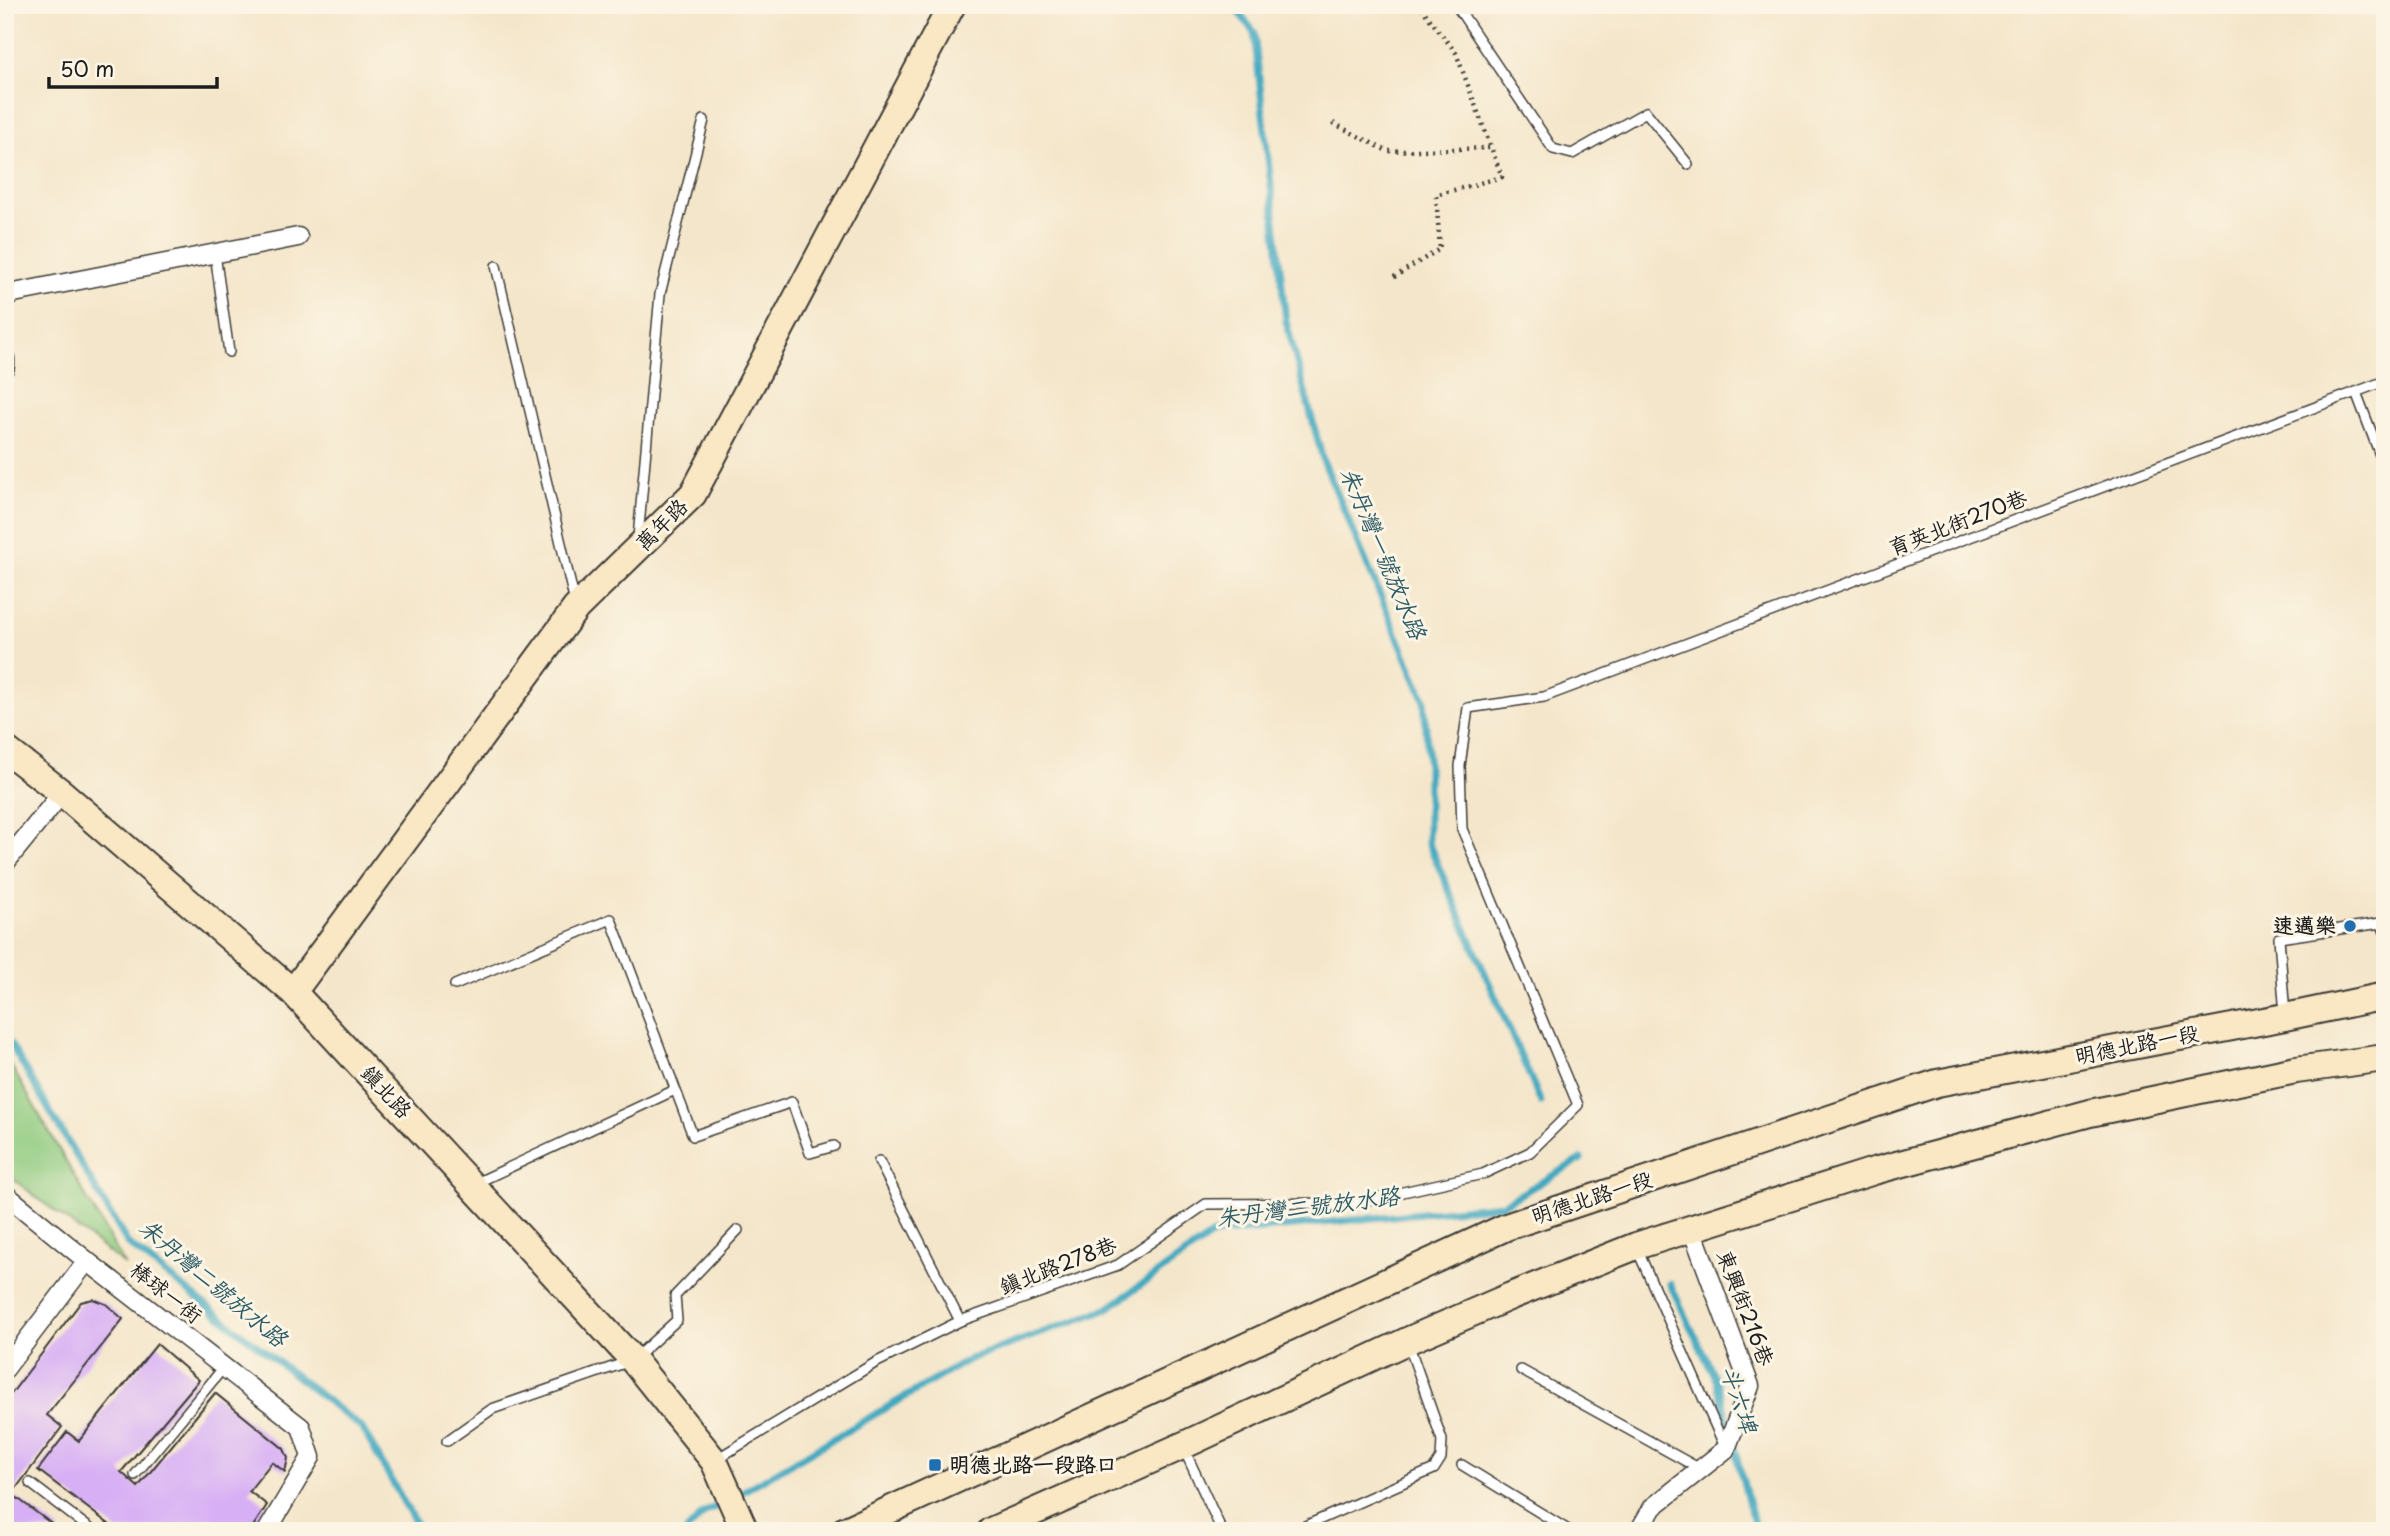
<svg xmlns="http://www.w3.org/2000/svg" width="2390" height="1536" font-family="'Playpen Sans','LXGW WenKai TC',sans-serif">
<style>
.green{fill:#8fcb80;stroke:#56744e;stroke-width:2}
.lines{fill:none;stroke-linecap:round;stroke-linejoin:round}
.stream{stroke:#40a8c0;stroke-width:7}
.building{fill:#d7aff5}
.lane-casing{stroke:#3c3a36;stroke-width:12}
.street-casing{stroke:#3c3a36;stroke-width:21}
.secondary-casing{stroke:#3c3a36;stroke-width:30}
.path{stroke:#3c3a36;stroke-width:4.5;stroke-dasharray:2 5;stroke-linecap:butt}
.lane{stroke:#fff;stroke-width:9}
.street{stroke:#fff;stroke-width:18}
.secondary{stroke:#fae7c3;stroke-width:26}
.poi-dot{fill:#1f6fb2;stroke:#fcf5e5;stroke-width:2.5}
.labels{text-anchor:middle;stroke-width:6;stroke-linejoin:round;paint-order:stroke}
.street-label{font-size:21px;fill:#1c1c1c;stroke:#fcf5e5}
.poi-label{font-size:21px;font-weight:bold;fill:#1c1c1c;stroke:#fcf5e5;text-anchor:end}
.water-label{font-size:23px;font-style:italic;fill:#2c5b66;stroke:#fcf5e5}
</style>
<rect width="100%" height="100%" fill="#fcf5e5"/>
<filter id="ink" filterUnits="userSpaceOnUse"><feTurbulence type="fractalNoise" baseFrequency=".0143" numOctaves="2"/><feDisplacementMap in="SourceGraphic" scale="14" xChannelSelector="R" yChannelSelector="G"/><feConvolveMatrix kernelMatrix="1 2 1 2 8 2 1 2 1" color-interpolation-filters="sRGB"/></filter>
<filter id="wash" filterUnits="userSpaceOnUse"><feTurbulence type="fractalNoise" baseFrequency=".00686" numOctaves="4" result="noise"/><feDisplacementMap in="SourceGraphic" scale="28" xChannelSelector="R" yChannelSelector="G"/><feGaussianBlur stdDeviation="1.57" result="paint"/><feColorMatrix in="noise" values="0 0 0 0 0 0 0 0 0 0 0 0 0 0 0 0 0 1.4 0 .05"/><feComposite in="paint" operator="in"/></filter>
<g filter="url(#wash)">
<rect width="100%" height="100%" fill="#f4e6ca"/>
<path class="green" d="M5,1055L125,1265L5,1173Z"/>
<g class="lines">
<path class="stream" d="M1233,5L1254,32L1286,321L1323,460L1424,699L1428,760V842L1541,1102
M8,1040L128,1244L362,1428L420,1531
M1670,1284L1717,1382L1729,1428
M1733,1443L1756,1531
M735,1496L970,1359L1107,1309L1214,1234L1502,1205L1581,1159
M687,1531L704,1513L724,1502"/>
</g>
<g id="blocks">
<path class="building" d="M93,1299L106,1304L123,1319L47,1415L62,1427L5,1503V1402L81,1302Z
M157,1344L199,1380L121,1472L138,1487L215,1393L284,1449L288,1458L285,1472L272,1462L249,1491L267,1505L250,1531H118L38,1470L67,1432L79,1441Z
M16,1497L61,1531H5V1512Z"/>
</g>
</g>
<g filter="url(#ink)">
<use href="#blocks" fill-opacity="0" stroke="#3c3a36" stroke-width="2"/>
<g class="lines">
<g class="lane-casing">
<path id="lane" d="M1456,5L1553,149L1572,154L1646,112L1688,164
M215,254L229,352
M496,266L575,603
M2356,392L2385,468
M638,538L660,294L704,120
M455,985L611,919L693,1136L792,1102L810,1153L834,1146
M2285,1015L2279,938L2381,923L2385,932
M879,1161L960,1321
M474,1184L675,1090
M1637,1249L1725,1447
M1521,1370L1700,1469
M447,1441L492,1409L633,1360L677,1320L675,1296L738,1230
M1183,1447L1222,1531
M715,1460L875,1363L960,1321L1118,1265L1206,1204L1354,1203L1483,1174L1530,1152L1578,1105L1462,829L1460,766L1468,708L1544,697L2385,381
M1462,1465L1570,1531
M135,1475L224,1367
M30,1483L93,1531
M1296,1530L1434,1469L1441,1458L1442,1440L1408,1343"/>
</g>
<g class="street-casing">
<path id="street" d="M5,299L14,293L298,237
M5,358V367
M5,863L62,793
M5,1194L87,1261L301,1427L311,1457L267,1531
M5,1369L87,1261
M1639,1531L1653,1507L1726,1449L1750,1386L1691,1227"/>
</g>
<g class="secondary-casing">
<path id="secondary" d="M5,749L62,793L293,992L633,1360L714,1461L745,1531
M293,992L576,608L693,494L952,5
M844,1531L1506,1227L1937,1083L2285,1017L2385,996
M991,1531L1182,1446L1407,1341L1511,1296L1636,1246L1874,1171L2090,1113L2296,1070L2385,1058"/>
</g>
<path class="path" d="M1333,123L1387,151L1490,148
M1394,277L1440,249L1436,195L1502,177L1456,53L1419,5"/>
<use href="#lane" class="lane"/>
<use href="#street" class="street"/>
<use href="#secondary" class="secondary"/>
</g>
</g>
<g class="poi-dot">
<circle cx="2350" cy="926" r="7"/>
<rect x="928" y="1458" width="14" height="14" rx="3.5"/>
</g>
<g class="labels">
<g class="street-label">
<text transform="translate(1958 523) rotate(-21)" y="7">育英北街270巷</text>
<text transform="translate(662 525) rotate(-45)" y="7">萬年路</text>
<text transform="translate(2137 1045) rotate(-11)" y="7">明德北路一段</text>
<text transform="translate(386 1092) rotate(47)" y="7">鎮北路</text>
<text transform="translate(1592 1198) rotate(-18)" y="7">明德北路一段</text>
<text transform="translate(1058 1266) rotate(-21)" y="7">鎮北路278巷</text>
<text transform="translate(166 1293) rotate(38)" y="7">棒球一街</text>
<text transform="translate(1745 1308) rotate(69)" y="7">東興街216巷</text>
</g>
<g class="poi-label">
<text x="2336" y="933">速邁樂</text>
<text x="949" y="1472" text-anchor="start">明德北路一段路口</text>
</g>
<g class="water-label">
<text transform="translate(1383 553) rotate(67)" y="8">朱丹灣一號放水路</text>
<text transform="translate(1308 1207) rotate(-7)" y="8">朱丹灣二號放水路</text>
<text transform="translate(213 1283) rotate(40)" y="8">朱丹灣二號放水路</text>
<text transform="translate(1739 1399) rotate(72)" y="8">斗六埤</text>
</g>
</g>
<rect width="2390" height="1536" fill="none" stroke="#fcf5e5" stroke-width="28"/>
<path d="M49 77v10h168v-10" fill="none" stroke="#1c1c1c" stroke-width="3.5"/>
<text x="60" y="77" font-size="21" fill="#1c1c1c" stroke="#fcf5e5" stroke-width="5" paint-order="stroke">50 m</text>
</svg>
